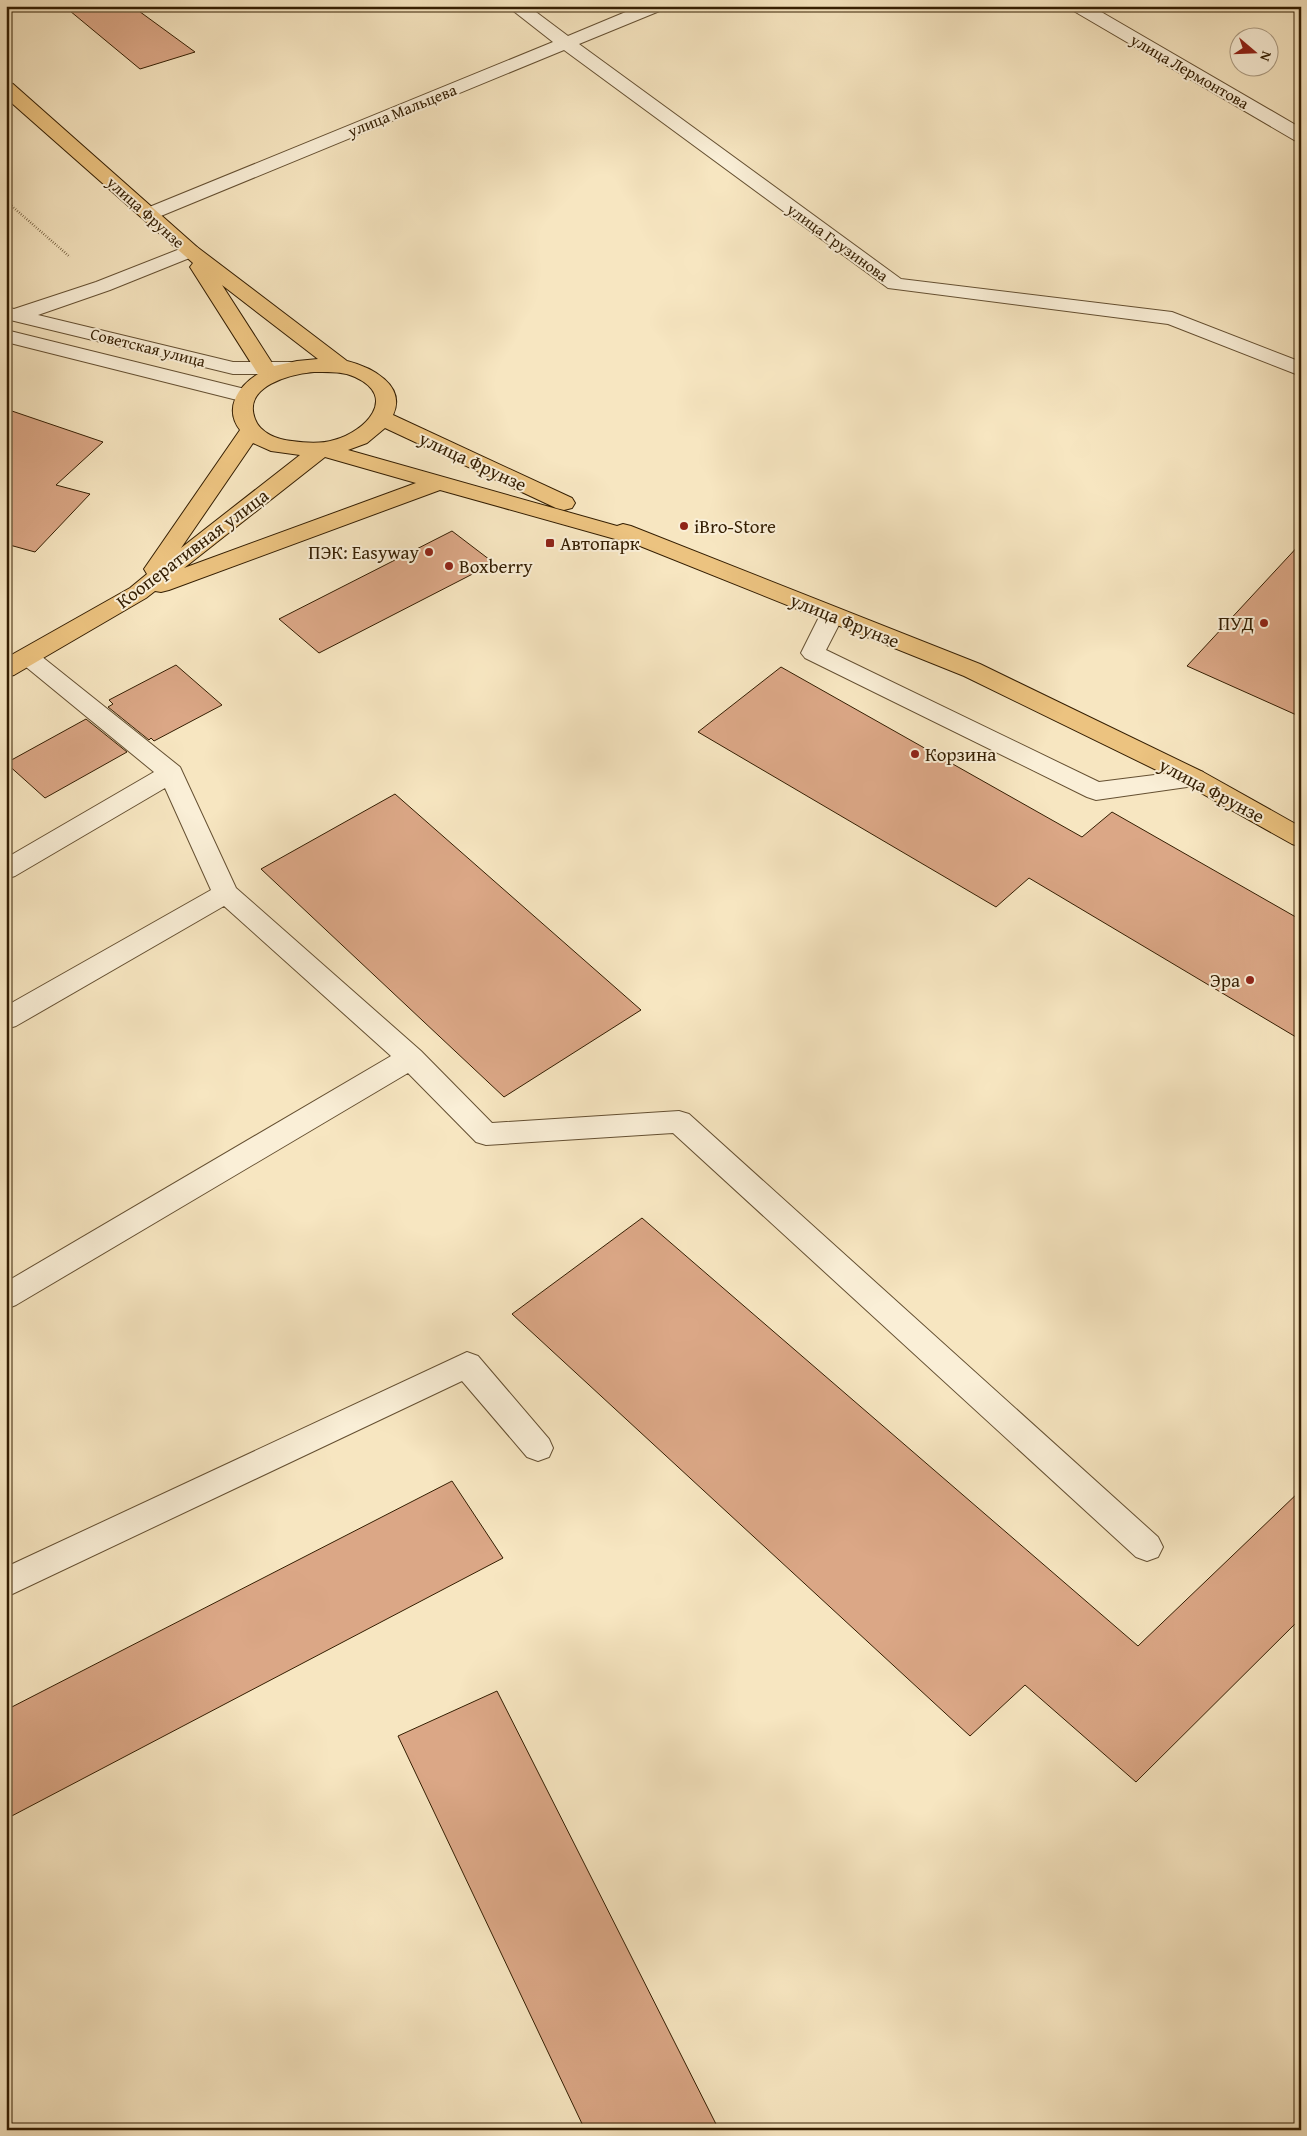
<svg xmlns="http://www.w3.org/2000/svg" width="1307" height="2136" font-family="'Gentium Book Plus',serif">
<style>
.building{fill:#dba786;stroke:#341e02}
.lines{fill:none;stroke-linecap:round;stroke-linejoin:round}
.minor-casing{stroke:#655032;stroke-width:2}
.major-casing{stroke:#341e02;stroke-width:2}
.path{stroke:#341e02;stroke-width:2.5;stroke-dasharray:0.5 2;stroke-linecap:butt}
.minor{fill:#faefd7;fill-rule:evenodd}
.major{fill:#ecc380;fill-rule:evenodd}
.poi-dot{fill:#8f2418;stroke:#faefd7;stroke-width:2}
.labels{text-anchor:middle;stroke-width:4;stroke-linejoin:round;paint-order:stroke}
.far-street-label{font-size:16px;fill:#341e02;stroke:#faefd7}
.street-label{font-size:19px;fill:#341e02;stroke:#faefd7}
.poi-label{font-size:19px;fill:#341e02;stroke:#faefd7;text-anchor:start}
</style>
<rect width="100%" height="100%" fill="#f7e6c1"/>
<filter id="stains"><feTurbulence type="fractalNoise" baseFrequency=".004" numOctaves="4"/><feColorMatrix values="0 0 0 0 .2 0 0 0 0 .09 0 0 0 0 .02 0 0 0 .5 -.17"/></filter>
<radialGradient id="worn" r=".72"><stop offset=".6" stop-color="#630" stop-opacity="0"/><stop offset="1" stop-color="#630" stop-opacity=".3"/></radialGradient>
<path class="building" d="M64,6H132L195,52L140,69Z
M6,409L103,442L56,485L90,494L35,552L6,544Z
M452,531L494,563L319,653L279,619Z
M1301,543V717L1187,666Z
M176,665L222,705L154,741L151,738L149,740L108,707L113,704L109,700Z
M781,667L1082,837L1112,812L1301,920V1040L1029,878L996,907L698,732Z
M86,719L127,752L45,798L6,763Z
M395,794L641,1010L504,1097L261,869Z
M642,1218L1138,1646L1301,1490V1618L1136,1782L1025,1685L970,1736L512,1314Z
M452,1481L503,1558L6,1819V1710Z
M497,1691L719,2130H585L398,1736Z"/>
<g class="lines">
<g class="minor-casing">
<path id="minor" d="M507,6H528L568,36L640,6H665L662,10L579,44L901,279L1172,312L1301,362V376L1168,324L888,288L564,50L156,218L149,220L142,218L139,214L142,210L553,42Z
M1069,6H1091L1301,128V142L1294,140L1072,10Z
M190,245L197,247L200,251L197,255L110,290L38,315L233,362H290L297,364L301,368L297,372L290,374H233L6,319V307L14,309L96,282Z
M6,330L253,391L256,396L253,401L245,402L6,342Z
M832,607L840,610L844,615L826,650L1099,782L1194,770L1203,772L1206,778L1203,784L1194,786L1096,800L1087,797L805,658L801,653L820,615L824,610Z
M28,649L36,652L180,767L236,888L421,1051L492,1123L679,1111L689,1114L1158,1537L1163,1547L1158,1557L1147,1561L1136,1557L673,1133L486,1145L476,1142L408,1073L16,1305L6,1309V1282L391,1056L224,906L16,1026L6,1029V1006L211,890L165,788L15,876L6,879V858L154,772L20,662L16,657L20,652Z
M467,1352L478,1356L549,1439L553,1448L549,1457L538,1461L527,1457L462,1381L6,1597V1567Z"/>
</g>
<g class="major-casing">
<path id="major" d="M6,82L13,84L197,247L347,361C371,367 407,385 393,415L572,498L575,503L572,508L564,510L556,508L385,428L367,443L348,450L617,526L623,524L631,526L980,664L1203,772L1301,827V847L1292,844L1185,784L964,676L640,546L440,490L169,590L161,592L155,591L146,598L14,675L6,677V658L130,588L147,574L144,569L240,430C224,409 237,387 258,374L190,267L193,263L6,98ZM222,285L318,359L297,361L274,366ZM314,372C327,372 342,371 355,377C399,397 365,432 334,440C321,444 306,443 292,441C278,440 260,433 255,419C242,386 291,374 314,372ZM253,443L271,451L300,455L181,548ZM325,457L416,483L184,568Z"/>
</g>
<path class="path" d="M6,201L70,257"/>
<use href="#minor" class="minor"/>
<use href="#major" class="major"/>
</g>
<g class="poi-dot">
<circle cx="684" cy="526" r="5"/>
<rect x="545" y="538" width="10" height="10" rx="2.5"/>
<circle cx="429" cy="552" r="5"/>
<circle cx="449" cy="566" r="5"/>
<circle cx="1264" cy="623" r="5"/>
<circle cx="915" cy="754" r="5"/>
<circle cx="1250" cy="980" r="5"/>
</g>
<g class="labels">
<g class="far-street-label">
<text transform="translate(1190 71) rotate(30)" y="6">улица Лермонтова</text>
<text transform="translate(402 110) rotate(-22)" y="6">улица Мальцева</text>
<text transform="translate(146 212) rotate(42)" y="6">улица Фрунзе</text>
<text transform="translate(838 242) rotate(36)" y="6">улица Грузинова</text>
<text transform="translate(148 347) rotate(14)" y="6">Советская улица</text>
</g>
<g class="street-label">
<text transform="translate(473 461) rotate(25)" y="7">улица Фрунзе</text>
<text transform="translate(192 548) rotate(-37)" y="7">Кооперативная улица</text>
<text transform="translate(845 620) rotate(22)" y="7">улица Фрунзе</text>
<text transform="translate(1212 790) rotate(28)" y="7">улица Фрунзе</text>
</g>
<g class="poi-label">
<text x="694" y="533">iBro-Store</text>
<text x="560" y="550">Автопарк</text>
<text x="419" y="559" text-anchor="end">ПЭК: Easyway</text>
<text x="459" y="573">Boxberry</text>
<text x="1254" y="630" text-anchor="end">ПУД</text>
<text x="925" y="761">Корзина</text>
<text x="1240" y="987" text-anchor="end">Эра</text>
</g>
</g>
<rect width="1307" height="2136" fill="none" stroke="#f7e6c1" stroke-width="25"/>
<rect x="8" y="8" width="1292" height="2121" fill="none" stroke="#341e02" stroke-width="2.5"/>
<rect x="12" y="12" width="1282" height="2111" fill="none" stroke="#341e02"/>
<g transform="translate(1254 52) rotate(109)"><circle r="24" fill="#faefd7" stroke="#ab9b82"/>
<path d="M0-4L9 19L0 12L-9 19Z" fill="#8f2418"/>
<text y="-8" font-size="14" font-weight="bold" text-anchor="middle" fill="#341e02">N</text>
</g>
<rect width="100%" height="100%" filter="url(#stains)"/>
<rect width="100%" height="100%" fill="url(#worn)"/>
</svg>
